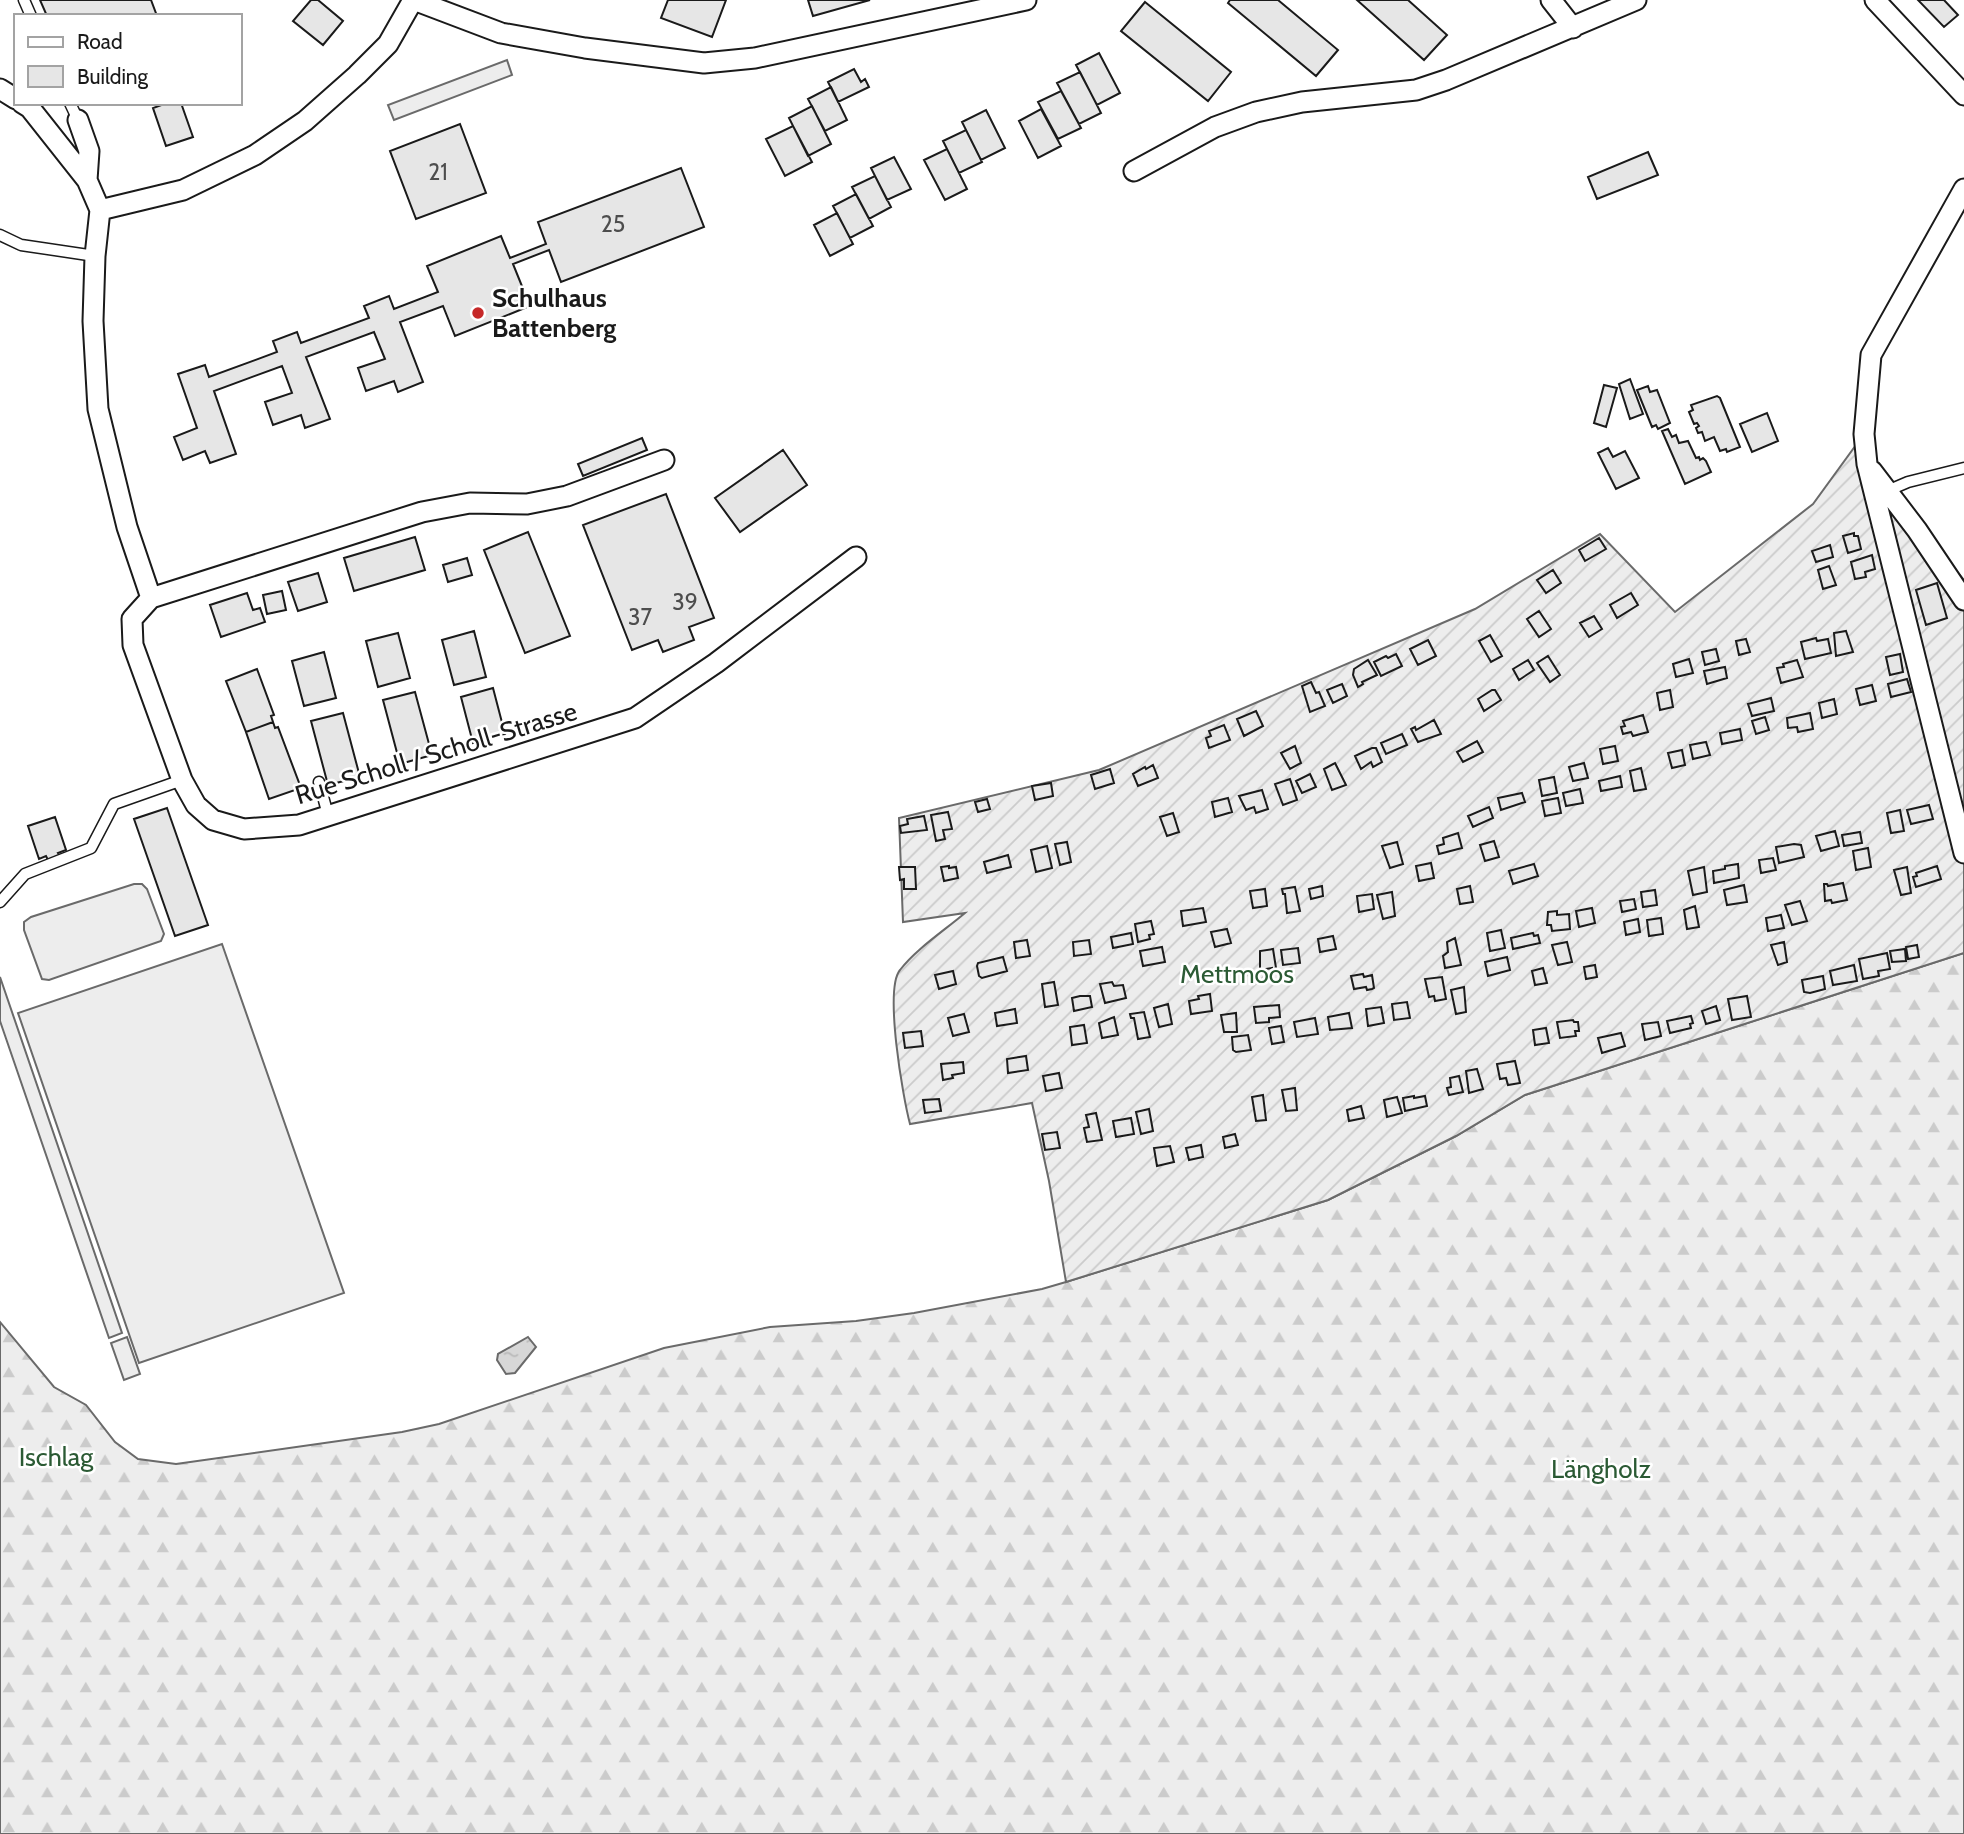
<svg xmlns="http://www.w3.org/2000/svg" width="1964" height="1834" font-family="Cabin,sans-serif">
<style>
.forest{fill:url(#forest-firs);stroke:#6a6a6a;stroke-width:2}
.garden{fill:url(#garden-furrows);stroke:#6a6a6a;stroke-width:2}
.pitch{fill:#ededed;stroke:#6a6a6a;stroke-width:2}
.water{fill:url(#water-ripples);stroke:#6a6a6a;stroke-width:2}
.building{fill:#e6e6e6;stroke:#1a1a1a;stroke-width:2}
.lines{fill:none;stroke-linecap:round;stroke-linejoin:round}
.lane-casing{stroke:#1a1a1a;stroke-width:13}
.street-casing{stroke:#1a1a1a;stroke-width:23}
.lane{stroke:#fff;stroke-width:10}
.street{stroke:#fff;stroke-width:19}
.poi-dot{fill:#c62828;stroke:#fff;stroke-width:2.5}
.labels{text-anchor:middle;stroke-width:5;stroke-linejoin:round;paint-order:stroke}
.number-label{font-size:23px;fill:#4d4d4d}
.poi-label{font-size:26px;font-weight:bold;fill:#1a1a1a;stroke:#fff;text-anchor:start}
.street-label{font-size:26px;fill:#1a1a1a;stroke:#fff}
.park-label{font-size:26px;fill:#2b5a34;stroke:#fff}
</style>
<defs>
<pattern id="forest-firs" width="22" height="20" patternUnits="userSpaceOnUse" patternTransform="scale(1.75)"><rect width="22" height="20" fill="#ededed"/><path d="M5 1l3.5 6h-7zM16 11l3.5 6h-7z" fill="#cbcbcb"/></pattern>
<pattern id="garden-furrows" width="10" height="10" patternUnits="userSpaceOnUse" patternTransform="scale(1.75)"><rect width="10" height="10" fill="#ededed"/><path d="M-1 1l2-2M0 10L10 0M9 11l2-2" fill="none" stroke="#cbcbcb"/></pattern>
<pattern id="water-ripples" width="26" height="14" patternUnits="userSpaceOnUse" patternTransform="scale(1.75)"><rect width="26" height="14" fill="#d7d7d7"/><path d="M2 4q2-2 4 0t4 0M15 11q2-2 4 0t4 0" fill="none" stroke="#b8b8b8"/></pattern>
</defs>
<rect width="100%" height="100%" fill="#fff"/>
<path class="forest" d="M1964,953V1834H0V1322L54,1387L86,1405L115,1442L138,1459L176,1464L402,1432L439,1424L664,1348L770,1327L856,1321L914,1313L1042,1289L1066,1282L1328,1200L1456,1136L1525,1095Z"/>
<path class="garden" d="M1864,434L1867,465L1964,580V953L1525,1095L1456,1136L1328,1200L1066,1282L1049,1181L1032,1103L910,1124C903,1098 884,989 900,970C916,949 945,930 965,913L903,922L899,818L1099,770L1475,609L1600,534L1675,612L1813,504Z"/>
<path class="pitch" d="M507,60L512,75L394,120L388,105Z
M134,884H142L147,889L164,934L161,941L49,980L42,979L24,930V922L31,917Z
M222,944L344,1293L139,1363L18,1013Z
M0,977L122,1333L109,1338L0,1021Z
M127,1337L140,1374L124,1380L111,1343Z"/>
<path class="water" d="M528,1337L536,1347L515,1373L506,1374L497,1360L498,1354Z"/>
<path class="building" d="M40,0H151L157,16H47Z
M311,0H318L343,21L323,45L293,21Z
M668,0H726L712,37L661,18Z
M808,0H870L813,16Z
M1230,0H1278L1338,50L1316,76L1228,3Z
M1357,0H1408L1447,35L1424,60Z
M1918,0H1944L1958,15L1944,27Z
M1145,2L1231,72L1208,101L1121,31Z
M1099,53L1120,93L1097,105L1076,65Z
M854,69L861,82L865,79L869,87L838,102L828,82Z
M1080,72L1101,113L1079,124L1057,83Z
M831,87L847,120L825,131L808,99Z
M1061,91L1081,128L1058,139L1038,102Z
M167,103H181L193,137L166,146L153,108Z
M812,106L831,144L808,156L789,118Z
M1041,109L1061,146L1038,158L1019,121Z
M986,110L1005,148L981,160L962,122Z
M460,124L486,193L416,219L390,151Z
M793,126L812,162L785,176L766,139Z
M966,130L982,162L959,173L943,141Z
M947,149L967,189L945,200L924,160Z
M1648,152L1658,175L1597,199L1588,177Z
M894,157L911,189L887,200L871,168Z
M681,168L704,227L561,282L549,250L513,264L530,306L455,336L443,306L400,322L423,382L398,392L394,381L366,391L358,368L385,359L374,332L306,357L330,419L305,428L301,415L273,425L265,402L292,393L282,366L214,391L236,454L210,463L205,451L183,460L174,437L197,428L178,374L205,365L209,377L277,352L273,341L297,332L301,343L369,318L364,306L389,296L394,309L438,292L427,266L501,236L510,258L546,244L538,222Z
M875,176L891,207L869,219L852,187Z
M856,194L873,226L850,238L833,206Z
M837,213L853,244L830,256L814,225Z
M1630,379L1643,414L1630,419L1619,384Z
M1604,385L1617,388L1606,427L1594,423Z
M1648,386L1650,392L1657,390L1670,423L1658,429L1656,425L1652,427L1637,390Z
M1717,396L1720,398L1740,447L1727,452L1726,449L1720,451L1714,437L1705,441L1702,432L1698,433L1696,428L1699,426L1697,423L1694,424L1689,412L1693,410L1691,405Z
M1767,413L1778,441L1752,452L1740,424Z
M1668,429L1672,437L1676,435L1679,443L1688,441L1696,458L1699,457L1700,460L1703,458L1706,461L1711,472L1685,484L1662,431Z
M642,438L647,450L583,476L578,464Z
M1608,448L1613,457L1625,451L1639,478L1616,489L1598,453Z
M783,450L807,485L740,532L715,498Z
M666,494L714,618L689,627L694,640L663,652L658,640L632,650L583,525Z
M528,532L570,636L525,653L484,550Z
M1854,533V536H1858L1861,549L1848,553L1843,536Z
M415,537L425,570L354,591L344,558Z
M1599,538L1606,549L1585,561L1579,550Z
M1830,545L1833,557L1816,562L1812,551Z
M1872,555L1875,569L1865,572L1866,577L1855,579L1851,562Z
M467,558L472,575L448,582L443,565Z
M1829,566L1836,585L1823,589L1818,570Z
M1553,570L1561,583L1546,593L1537,580Z
M318,573L327,602L298,611L288,582Z
M1937,583L1947,618L1926,625L1916,590Z
M282,591L286,610L267,614L263,595Z
M247,593L253,610L260,608L265,622L221,637L210,605Z
M1631,593L1638,605L1617,618L1610,605Z
M1539,611L1551,629L1539,637L1527,619Z
M1594,616L1602,629L1589,637L1580,623Z
M474,631L486,677L454,685L442,640Z
M1846,631L1853,652L1836,656L1834,633Z
M398,633L410,678L378,687L366,641Z
M1490,635L1502,656L1491,662L1479,641Z
M1816,638L1817,641L1828,639L1831,653L1805,659L1801,642Z
M1746,639L1750,652L1739,655L1736,641Z
M1428,640L1436,656L1418,665L1410,649Z
M1716,649L1719,661L1705,665L1702,652Z
M324,652L336,698L304,706L292,661Z
M1396,654L1402,666L1381,676L1374,662L1386,656L1388,658Z
M1900,654L1903,672L1890,675L1886,657Z
M1548,656L1560,675L1550,682L1537,663Z
M1689,659L1693,673L1676,677L1673,664Z
M1368,660L1377,675L1362,682L1363,684L1358,687L1353,675L1354,669Z
M1528,660L1534,670L1519,680L1513,669Z
M1797,660L1803,677L1781,683L1777,668L1784,667L1783,664Z
M1725,667L1727,678L1707,684L1704,671Z
M257,669L274,715L271,716L273,722L246,732L226,681Z
M1907,679L1911,692L1891,697L1888,684Z
M1311,682L1316,693L1319,692L1325,706L1310,712L1302,686Z
M1342,684L1347,696L1333,703L1327,690Z
M1872,685L1876,701L1860,705L1856,689Z
M493,688L505,734L473,743L461,697Z
M1492,690H1495L1501,700L1484,711L1478,699Z
M1670,690L1673,707L1660,710L1657,693Z
M415,692L432,755L400,764L383,700Z
M1771,698L1774,711L1752,716L1748,704Z
M1834,699L1837,714L1822,718L1819,703Z
M1256,711L1263,726L1244,736L1237,719Z
M343,713L360,777L328,785L311,721Z
M1810,713L1813,729L1798,732L1797,727L1788,728L1787,718Z
M1643,715L1648,732L1633,736L1631,732L1623,734L1621,727L1625,726L1623,721Z
M1765,717L1769,730L1756,734L1752,721Z
M1434,720L1441,734L1418,742L1411,729L1415,727L1416,730Z
M273,722L275,728L278,727L301,788L269,799L246,732Z
M1224,725L1230,740L1209,748L1206,738L1211,736L1209,731Z
M1740,729L1742,740L1722,744L1720,733Z
M1402,734L1407,745L1386,754L1381,743Z
M1477,741L1483,752L1463,762L1457,752Z
M1706,742L1710,755L1693,759L1690,745Z
M1295,746L1301,763L1290,769L1281,753Z
M1615,746L1618,761L1603,764L1600,749Z
M1372,748H1376L1382,762L1373,767L1371,762L1361,769L1355,756Z
M1682,750L1685,765L1672,768L1668,753Z
M1335,763L1346,785L1332,790L1324,769Z
M1584,763L1588,778L1573,781L1569,767Z
M1153,765L1158,778L1138,786L1133,774L1145,767L1146,769Z
M1641,768L1646,789L1634,791L1630,771Z
M1110,769L1114,783L1095,789L1091,775Z
M1310,774L1316,787L1302,793L1296,781Z
M1620,776L1622,787L1601,791L1599,781Z
M1554,777L1557,793L1542,796L1539,780Z
M1290,779L1297,800L1283,805L1275,784Z
M1051,783L1053,796L1035,800L1032,786Z
M1580,789L1583,803L1566,806L1563,793Z
M1262,790L1268,809L1256,813L1254,807L1246,810L1239,796Z
M1522,793L1525,802L1501,810L1498,798Z
M1228,798L1232,812L1215,817L1212,802Z
M1558,798L1561,813L1545,816L1542,801Z
M987,799L990,809L978,812L975,802Z
M1929,805L1933,819L1911,824L1907,810Z
M1489,807L1493,818L1473,827L1468,816Z
M167,808L208,925L175,936L134,819Z
M1900,810L1904,831L1891,833L1887,813Z
M948,812L952,829L943,830L945,839L936,841L931,815Z
M1173,813L1179,832L1167,836L1160,817Z
M924,816L927,830L901,833L900,826L908,824L907,819Z
M55,817L66,850L58,853L60,856L48,860L46,856L39,859L28,826Z
M1835,831L1839,846L1821,851L1816,836Z
M1860,832L1862,843L1844,846L1842,835Z
M1458,833L1462,848L1439,854L1437,846L1444,844L1443,838Z
M1494,841L1499,857L1485,861L1480,845Z
M1067,842L1071,862L1060,865L1055,844Z
M1397,842L1403,864L1390,868L1382,846Z
M1794,844L1801,845L1804,857L1779,863L1776,847Z
M1047,846L1052,868L1036,872L1031,850Z
M1868,848L1871,867L1856,870L1853,851Z
M1008,855L1011,867L987,873L984,862Z
M1773,858L1776,870L1761,873L1759,860Z
M1431,863L1434,878L1419,881L1416,866Z
M1534,864L1538,876L1513,884L1509,871Z
M1738,864L1739,878L1714,883L1713,871L1725,869V866Z
M949,866V868L956,867L958,878L944,881L941,867Z
M1937,866L1941,879L1916,887L1913,877L1917,876L1916,873Z
M899,867H915L916,889H904V879L900,880Z
M1704,867L1707,892L1693,895L1688,871Z
M1907,867L1911,893L1901,895L1894,870Z
M1843,883L1847,900L1832,903L1831,900L1825,901L1824,884H1827L1828,886Z
M1744,885L1747,902L1727,905L1724,890Z
M1322,886L1323,896L1311,899L1309,889Z
M1470,886L1473,902L1460,904L1457,889Z
M1295,887L1300,911L1287,913L1285,894H1283L1282,889Z
M1265,889L1267,906L1253,908L1250,891Z
M1655,890L1657,905L1643,907L1641,892Z
M1392,892L1395,916L1383,919L1377,895Z
M1372,894L1374,909L1359,912L1357,896Z
M1634,899L1636,909L1622,912L1620,901Z
M1800,901L1807,921L1792,925L1785,905Z
M1695,906L1699,927L1687,929L1684,910Z
M1203,908L1206,922L1183,926L1181,911Z
M1592,908L1595,923L1579,927L1576,911Z
M1557,911V915L1569,914L1570,929L1552,931L1551,925H1547L1548,912Z
M1781,915L1784,928L1768,931L1766,918Z
M1661,918L1663,934L1649,936L1647,920Z
M1638,919L1640,932L1626,935L1624,922Z
M1151,921L1154,934L1149,935L1150,939L1138,942L1135,924Z
M1227,929L1231,943L1215,947L1211,932Z
M1501,930L1505,948L1490,951L1487,933Z
M1131,933L1133,944L1113,948L1111,937Z
M1533,933L1534,936L1538,935L1540,943L1513,949L1511,938Z
M1333,936L1336,949L1320,952L1318,939Z
M1455,938L1461,965L1445,968L1443,956L1448,952L1447,942Z
M1027,940L1030,956L1016,958L1014,942Z
M1089,940L1091,954L1074,956L1073,942Z
M1567,942L1572,962L1558,965L1552,945Z
M1784,942L1787,962L1778,965L1771,945Z
M1917,945L1919,957L1908,959L1906,947Z
M1162,947L1165,962L1143,966L1140,951Z
M1298,948L1300,963L1283,965L1281,950Z
M1273,949L1276,968L1272,970V968L1260,970V951Z
M1905,949L1906,961L1892,962L1890,951Z
M1887,953L1890,969L1878,971L1879,976L1863,979L1859,959Z
M1003,957L1007,971L982,978L979,976L977,966L978,963Z
M1507,957L1510,970L1488,976L1485,962Z
M1595,965L1597,977L1586,979L1584,967Z
M1854,965L1857,981L1833,985L1830,971Z
M1543,968L1547,983L1535,985L1532,971Z
M953,971L956,984L939,989L935,975Z
M1363,974L1364,977L1372,975L1374,988L1372,989L1367,990L1366,987L1354,989L1351,976Z
M1823,976L1825,989L1810,993L1804,992L1802,980Z
M1442,977L1446,999L1435,1001L1434,996L1429,997L1425,979Z
M1054,982L1058,1005L1045,1007L1042,984Z
M1112,982L1114,986L1123,985L1126,998L1105,1003L1100,984Z
M1464,987L1466,1012L1456,1014L1451,990Z
M1210,994L1212,1011L1191,1014L1189,1001L1199,999L1198,996Z
M1080,996H1090L1092,1007L1074,1011L1072,998Z
M1747,996L1751,1017L1732,1020L1728,999Z
M1407,1002L1410,1018L1394,1020L1392,1004Z
M1168,1004L1172,1024L1159,1027L1154,1008Z
M1279,1005L1280,1017L1269,1018V1022L1256,1023L1254,1007Z
M1716,1006L1720,1020L1706,1024L1702,1011Z
M1381,1007L1384,1023L1368,1026L1366,1009Z
M1015,1009L1017,1023L997,1026L995,1013Z
M1144,1012L1150,1037L1138,1039L1134,1018H1131L1130,1014Z
M1236,1013L1237,1032H1224L1221,1015Z
M1349,1013L1352,1028L1330,1030L1328,1017Z
M964,1014L969,1032L953,1036L948,1018Z
M1691,1016L1693,1023L1690,1024L1691,1028L1670,1033L1667,1021Z
M1114,1017L1118,1035L1102,1038L1099,1023Z
M1315,1018L1318,1034L1297,1037L1294,1022Z
M1573,1020L1574,1022H1578L1579,1031H1575L1576,1036L1560,1038L1557,1022Z
M1658,1022L1661,1036L1645,1040L1642,1024Z
M1084,1025L1087,1043L1072,1045L1070,1027Z
M1281,1026L1284,1042L1272,1044L1269,1028Z
M1546,1028L1549,1043L1535,1045L1533,1030Z
M921,1031L923,1046L905,1048L903,1033Z
M1621,1033L1625,1046L1602,1053L1598,1038Z
M1248,1035L1251,1050L1236,1052L1233,1050L1232,1037Z
M1026,1056L1028,1070L1008,1073L1007,1059Z
M1515,1061L1520,1083L1508,1085L1506,1078L1500,1079L1497,1064Z
M963,1062L964,1073L952,1075L953,1078L943,1080L941,1064Z
M1477,1069L1483,1089L1469,1093L1466,1071Z
M1059,1073L1062,1088L1046,1091L1043,1076Z
M1459,1076L1463,1092L1449,1095L1447,1088L1451,1087L1450,1078Z
M1295,1088L1297,1110L1286,1111L1282,1090Z
M1263,1095L1266,1120L1256,1121L1252,1097Z
M1414,1096V1098L1425,1096L1427,1106L1405,1111L1403,1098Z
M1397,1097L1402,1113L1387,1117L1384,1100Z
M939,1099L941,1111L925,1113L923,1100Z
M1361,1106L1364,1118L1349,1121L1347,1110Z
M1149,1109L1153,1131L1141,1134L1136,1112Z
M1096,1113L1102,1140L1087,1142L1084,1128L1089,1127L1086,1115Z
M1131,1118L1134,1134L1116,1137L1113,1121Z
M1057,1132L1060,1148L1045,1150L1042,1134Z
M1235,1134L1238,1145L1225,1148L1223,1137Z
M1201,1145L1203,1157L1189,1160L1186,1148Z
M1170,1146L1174,1162L1157,1166L1154,1148Z"/>
<g class="lines">
<g class="lane-casing">
<path id="lane" d="M24,0L31,16
M70,103L78,120
M0,235L21,245L95,256
M1887,491L1908,482L1964,468
M319,782L328,815
M0,902L25,874L91,848L114,804L182,780"/>
</g>
<g class="street-casing">
<path id="street" d="M414,0L501,33L585,48L704,63L755,58L1026,0
M1551,0L1573,28
M1875,0L1964,95
M0,89L16,99
M22,103L30,108L87,180L100,210L95,256L93,321L98,409L127,527L151,598L132,619L133,645L182,780L196,805L213,820L244,829L299,825L635,718L716,663L856,557
M78,120L89,151L87,180
M1134,171L1215,127L1256,112L1302,102L1416,90L1446,80L1636,0
M1964,189L1871,355L1864,434L1867,464L1964,853
M100,210L183,190L255,155L305,121L357,75L388,44L413,0
M1872,471L1917,530L1964,600
M151,598L422,512L470,503L527,504L567,496L664,460"/>
</g>
<use href="#lane" class="lane"/>
<use href="#street" class="street"/>
</g>
<circle class="poi-dot" cx="478" cy="313" r="7"/>
<g class="labels">
<g class="number-label">
<text x="438" y="180">21</text>
<text x="613" y="232">25</text>
<text x="685" y="610">39</text>
<text x="640" y="625">37</text>
</g>
<g class="poi-label">
<text x="492" y="307">Schulhaus<tspan x="492" dy="30">Battenberg</tspan></text>
</g>
<g class="street-label">
<text transform="translate(436 753) rotate(-17)" y="9">Rue Scholl / Scholl-Strasse</text>
</g>
<g class="park-label">
<text x="1237" y="983">Mettmoos</text>
<text x="56" y="1466">Ischlag</text>
<text x="1601" y="1478">Längholz</text>
</g>
</g>
<rect x="14" y="14" width="228" height="91" fill="#ffffff" stroke="#a3a3a3" stroke-width="2"/>
<rect x="28" y="37" width="35" height="10" fill="#ffffff" stroke="#a3a3a3" stroke-width="2"/>
<text x="77" y="49" font-size="21" fill="#1a1a1a">Road</text>
<rect x="28" y="66" width="35" height="21" fill="#e6e6e6" stroke="#a3a3a3" stroke-width="2"/>
<text x="77" y="84" font-size="21" fill="#1a1a1a">Building</text>
</svg>
